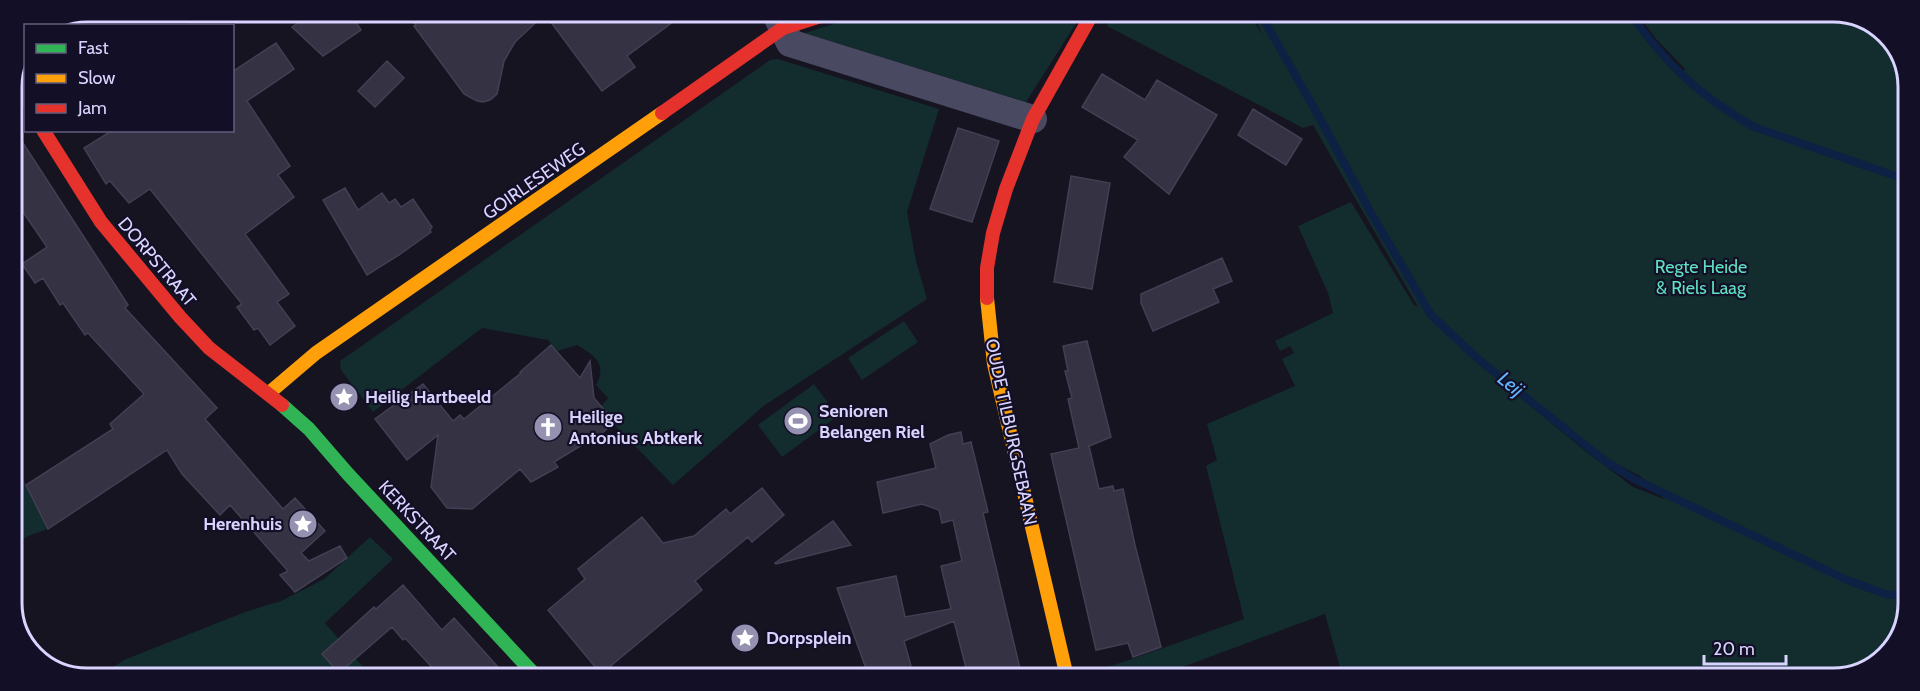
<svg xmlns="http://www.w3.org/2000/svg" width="1920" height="691" font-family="Cabin,sans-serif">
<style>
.green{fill:#132c2d;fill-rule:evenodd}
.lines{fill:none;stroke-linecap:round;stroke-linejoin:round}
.stream{stroke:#0d2144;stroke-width:8}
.building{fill:#343243;stroke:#433f54;stroke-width:1.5}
.street{stroke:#4a4962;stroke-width:28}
.fast{stroke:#30b455;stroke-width:14}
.slow{stroke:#ff9f0a;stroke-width:14}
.jam{stroke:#e5322d;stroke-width:14}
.labels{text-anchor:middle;stroke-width:4.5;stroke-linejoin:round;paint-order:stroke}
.street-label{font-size:18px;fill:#d9d4ff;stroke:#130f26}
.park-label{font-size:18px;fill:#5fe0c0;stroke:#130f26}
.poi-label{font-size:18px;font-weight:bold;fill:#d9d4ff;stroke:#130f26;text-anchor:start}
.water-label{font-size:20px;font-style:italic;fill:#62b6ff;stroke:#130f26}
.rim{fill:none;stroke:#d9d4ff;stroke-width:3}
</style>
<rect width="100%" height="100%" fill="#161421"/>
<path class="green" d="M865,14H1082L1026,102L805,33Z
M1113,14L1250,15L1263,36L1253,15H1632L1669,63L1680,75L1685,69L1657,40L1638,15L1857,16L1892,41L1908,82L1904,628L1878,664L1833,679L1343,678L1325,614L1153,678L1090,677L1089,673L1132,659L1244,619L1206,466L1217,460L1207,424L1295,386L1282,359L1294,353L1290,346L1280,351L1275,341L1333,313L1328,293L1298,226L1351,202L1414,305L1418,307L1313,125L1303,128L1107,26ZM1522,399L1584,447L1640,476L1664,499L1633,487L1583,449Z
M778,59L939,109L907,212L916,261L927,299L765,405L673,485L599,409L608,398L596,385C608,364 594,355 577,345L557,351L548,340L482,328L373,412L341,370L340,361L770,60Z
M904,321L918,342L862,380L848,358Z
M814,384L838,416L782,457L758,425Z
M12,457L48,529L28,536L12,546Z
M370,537L393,559L325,623L371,676L106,675V672L124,660L245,612L281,601L324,579Z"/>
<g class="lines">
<path class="stream" d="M1261,15L1322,122L1371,213L1431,315L1477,358L1605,461L1634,479L1845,579L1885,594L1904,596
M1631,15C1668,66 1700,96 1754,127L1907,180"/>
</g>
<path class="building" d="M314,12L350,13L361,30L323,56L292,27Z
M406,13H685L627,56L635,67L602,91L545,14L515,42L504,61L497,94L490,100L483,102L477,101L464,94L414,26L416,25Z
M276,43L294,69L247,101L290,166L278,175L294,197L245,234L289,294L277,302L295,326L270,345L258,328L254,330L237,307L242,304L150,189L129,203L110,181L106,184L84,148L113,130H232V72Z
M387,61L404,78L375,107L358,91Z
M1102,74L1145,100L1157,80L1217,115L1169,194L1124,157L1138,140L1082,107Z
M1253,109L1302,139L1286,165L1238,135Z
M12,126L128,305L125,308L217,408L205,419L283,509L295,498L325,531L301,553L309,561L340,546L347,558L295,592L280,575L288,571L230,505L220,515L182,474L167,450L48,529L26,485L113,429L110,424L144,394L88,333L85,335L63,303L60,305L43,278L35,283L22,264L47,247L21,209L12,215Z
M958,128L999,141L972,222L930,209Z
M1071,176L1110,183L1092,289L1054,282Z
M345,188L358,210L382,193L389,203L395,199L401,207L413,199L432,227L430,230L431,232L399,255L367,275L323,200Z
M1222,258L1232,281L1213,289L1219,302L1153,331L1141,303V294Z
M1087,341L1111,437L1089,446L1099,489L1113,486L1114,491L1123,489L1135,545L1161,647L1133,657L1128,643L1096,650L1051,454L1079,448L1068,399L1072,398L1065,371H1068L1063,346Z
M551,345L580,378L590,361L594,398L615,422L596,438L595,437L554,462L558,467L531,482L520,469L472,509L447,508L431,487L438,435L407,460L375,419L423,384L453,421L460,415L464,419L521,373L520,372Z
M961,432L963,444L971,442L988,512L983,513L1022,677H999L998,671L979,669L967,672L954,621L904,641L914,677H869L837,588L896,576L905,617L951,609L941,566L962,561L953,520L942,523L939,510L922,504L883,513L877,482L936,468L930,444L948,435Z
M762,488L784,515L752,542L748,537L695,581L702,590L601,674L548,610L585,579L578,569L642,517L663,543L694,536L726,509L730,514Z
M833,521L851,545L776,564L775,563Z
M403,585L442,630L454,618L506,676H440L405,638L403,640L392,627L339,673L322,654L374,607L376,609Z"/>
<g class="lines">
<path class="street" d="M776,14L790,43L1033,119
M203,26L224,12"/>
<path class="fast" d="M282,405L309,429L348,474L536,676"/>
<path class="slow" d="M987,298L994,364L1067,677
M269,393L316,353L662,113"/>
<path class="jam" d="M13,81L26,102
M662,113L783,28L827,14
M43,130L101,222L180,317L209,348L282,405
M987,298V268L993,233L1006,189L1033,119L1092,14"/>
</g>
<defs>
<g id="sight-disc" transform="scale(1.5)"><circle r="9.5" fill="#9591b1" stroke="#130f26"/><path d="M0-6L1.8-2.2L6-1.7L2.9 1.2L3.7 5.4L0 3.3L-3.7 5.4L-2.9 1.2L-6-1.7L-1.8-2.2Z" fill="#fff"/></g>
<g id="stadium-disc" transform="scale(1.5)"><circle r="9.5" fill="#9591b1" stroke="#130f26"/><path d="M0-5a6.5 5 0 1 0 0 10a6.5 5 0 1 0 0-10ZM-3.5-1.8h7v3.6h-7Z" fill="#fff"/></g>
<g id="church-disc" transform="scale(1.5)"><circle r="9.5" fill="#9591b1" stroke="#130f26"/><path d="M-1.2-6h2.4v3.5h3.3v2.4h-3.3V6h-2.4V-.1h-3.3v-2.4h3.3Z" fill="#fff"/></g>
</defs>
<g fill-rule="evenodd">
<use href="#sight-disc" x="344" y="397"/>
<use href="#stadium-disc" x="798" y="421"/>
<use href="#church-disc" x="548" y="427"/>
<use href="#sight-disc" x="303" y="524"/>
<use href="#sight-disc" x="745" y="638"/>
</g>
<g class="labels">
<g class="street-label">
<text transform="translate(534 181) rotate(-35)" y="6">GOIRLESEWEG</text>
<text transform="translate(157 262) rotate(50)" y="6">DORPSTRAAT</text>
<text transform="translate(1011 432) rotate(78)" y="6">OUDE TILBURGSEBAAN</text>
<text transform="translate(417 521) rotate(47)" y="6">KERKSTRAAT</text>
</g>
<g class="park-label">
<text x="1701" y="273">Regte Heide<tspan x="1701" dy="21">&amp; Riels Laag</tspan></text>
</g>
<g class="poi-label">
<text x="365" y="403">Heilig Hartbeeld</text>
<text x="819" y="417">Senioren<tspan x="819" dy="21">Belangen Riel</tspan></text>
<text x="569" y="423">Heilige<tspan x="569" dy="21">Antonius Abtkerk</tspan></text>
<text x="282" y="530" text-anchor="end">Herenhuis</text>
<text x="766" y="644">Dorpsplein</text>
</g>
<g class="water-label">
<text transform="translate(1511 384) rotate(38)" y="7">Leij</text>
</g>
</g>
<path d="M0 0H1920V691H0ZM87 22H1833A65 65 0 0 1 1898 87V603A65 65 0 0 1 1833 668H87A65 65 0 0 1 22 603V87A65 65 0 0 1 87 22Z" fill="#130f26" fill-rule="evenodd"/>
<path class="rim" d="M87 22H1833A65 65 0 0 1 1898 87V603A65 65 0 0 1 1833 668H87A65 65 0 0 1 22 603V87A65 65 0 0 1 87 22Z"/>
<rect x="24" y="24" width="210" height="108" fill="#130f26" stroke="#625e7d" stroke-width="1.5"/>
<rect x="36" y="44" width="30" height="9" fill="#30b455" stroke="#625e7d" stroke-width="1.5"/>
<text x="78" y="54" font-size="18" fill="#d9d4ff">Fast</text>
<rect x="36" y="74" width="30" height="9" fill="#ff9f0a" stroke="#625e7d" stroke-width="1.5"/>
<text x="78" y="84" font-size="18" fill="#d9d4ff">Slow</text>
<rect x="36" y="104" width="30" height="9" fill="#e5322d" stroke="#625e7d" stroke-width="1.5"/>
<text x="78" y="114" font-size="18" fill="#d9d4ff">Jam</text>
<path d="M1704 655v9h82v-9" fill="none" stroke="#d9d4ff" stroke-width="3"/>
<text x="1713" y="655" font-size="18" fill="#d9d4ff" stroke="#130f26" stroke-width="4.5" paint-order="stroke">20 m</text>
</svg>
